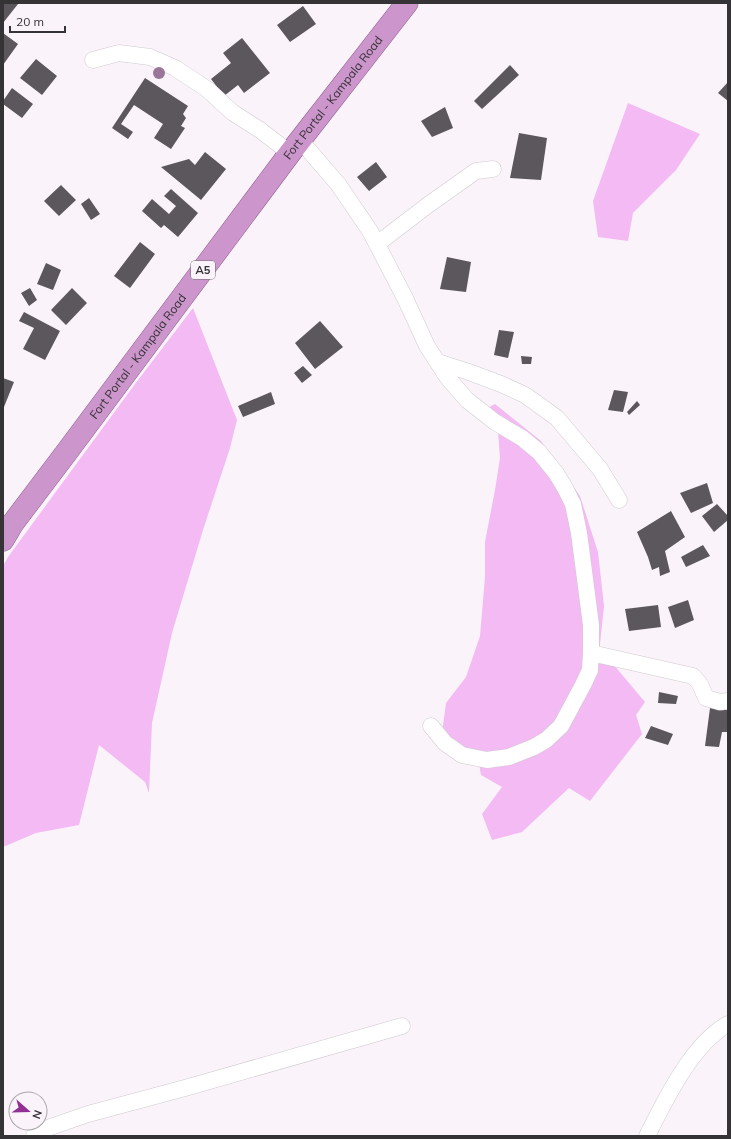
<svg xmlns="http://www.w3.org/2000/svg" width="731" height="1139" font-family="Mulish,sans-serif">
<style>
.green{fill:#f3baf3}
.building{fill:#5c575c}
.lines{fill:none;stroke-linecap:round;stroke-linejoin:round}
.minor-casing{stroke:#d0cad0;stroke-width:17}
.trunk-casing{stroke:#8f6290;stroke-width:23}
.minor{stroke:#fff;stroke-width:16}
.trunk{stroke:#cc96cc;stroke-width:22}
.tree{fill:#9a769b}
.labels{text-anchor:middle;stroke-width:4;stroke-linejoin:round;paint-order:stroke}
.shield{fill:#faf4fa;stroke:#716d71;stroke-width:1}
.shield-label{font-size:11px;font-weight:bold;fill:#363336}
.street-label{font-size:12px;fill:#363336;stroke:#faf4fa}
</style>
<rect width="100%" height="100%" fill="#faf4fa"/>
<path class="green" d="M628,103L700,134L676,170L633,213L628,241L598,237L593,201Z
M193,308L237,420L230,448L203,530L172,633L152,723L149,793L145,782L99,745L79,825L36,833L3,847V566L8,557L135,384Z
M495,404L541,441L580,496L598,552L604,606L598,663L608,658L645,702L636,715L642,734L590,801L569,788L522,832L492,840L482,814L502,787L481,775L479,764L442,733L446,703L466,677L480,636L485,577V542L495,490L500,458L498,431L478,413Z"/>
<path class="building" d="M3,3H17L18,4L3,23Z
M303,6L316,24L290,42L277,25Z
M3,33L18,44L3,65Z
M242,38L270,73L244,93L238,85L224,96L211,79L231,63L223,53Z
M36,59L57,76L42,95L20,78Z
M510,65L519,75L482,109L474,101Z
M145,78L188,106L183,114L186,118L181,126L185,128L171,149L154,138L163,124L134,105L121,124L133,132L128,139L112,128Z
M728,82V101L718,93Z
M12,88L33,104L22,118L3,104V101Z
M445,107L453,128L432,137L421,121Z
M519,133L547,138L541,180L510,178Z
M205,152L226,169L201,200L161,167L189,159L195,165Z
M376,162L387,177L369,191L357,177Z
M61,185L76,200L59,216L44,201Z
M171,189L198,213L178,237L164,225L161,228L142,211L152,199L169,214L176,206L164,196Z
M89,198L100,214L91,220L81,204Z
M140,242L155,254L130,288L114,276Z
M447,257L471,262L466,292L440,289Z
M46,263L61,270L53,290L37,284Z
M30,288L37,300L29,306L21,293Z
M72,288L87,303L66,325L51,310Z
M24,312L60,331L45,360L23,349L34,328L19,321Z
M320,321L343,347L315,369L295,343Z
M499,330L514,332L508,358L494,355Z
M521,356L532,357L531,364H522Z
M303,366L312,375L302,383L294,373Z
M3,378L14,382L4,407L3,406Z
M614,390L628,392L623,412L608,410Z
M271,392L275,404L243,417L238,406Z
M637,401L640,405L629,415L627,412Z
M707,483L713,503L691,513L680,493Z
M717,504L728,516V520L714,532L702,516Z
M671,511L685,537L665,551L670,572L660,576L659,567L652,570L648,557L637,532Z
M703,545L710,556L686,567L681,557Z
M688,600L694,620L675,628L668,607Z
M658,605L661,627L629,631L625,609Z
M659,692L678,696L676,704L658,703Z
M710,708L728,710V732H722L719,747L705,746Z
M651,726L673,734L668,745L645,738Z"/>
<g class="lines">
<g class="minor-casing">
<path id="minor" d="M93,60L119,53L150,57L175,68L207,89L232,112L260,130L290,153
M300,140L338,184L370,231L405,298L427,346L447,377L467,400L495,422L522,438L539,452L556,473L565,488L573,504L579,533L591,625V653L590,670L583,685L561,726L546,740L534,747L509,757L487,760L462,755L445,743L431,726
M377,244L428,205L476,171L493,169
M438,362L469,372L501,384L525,395L557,418L600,469L619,500
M591,653L693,676L700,684L706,698L720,702L728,701
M34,1136L42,1130L88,1114L185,1088L402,1026
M647,1136C665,1100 692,1044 728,1024"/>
</g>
<g class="trunk-casing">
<g id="trunk">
<path id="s1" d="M3,540L13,523L66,453L290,153L407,3"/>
</g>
</g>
<use href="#minor" class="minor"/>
<use href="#trunk" class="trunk"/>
</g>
<circle class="tree" cx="159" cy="73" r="6"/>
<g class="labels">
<rect class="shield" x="191" y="261" width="24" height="18" rx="3"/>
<g class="shield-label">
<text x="203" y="274">A5</text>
</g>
<g class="street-label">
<text dy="4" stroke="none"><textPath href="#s1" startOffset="552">Fort Portal - Kampala Road</textPath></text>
<text dy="4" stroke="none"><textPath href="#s1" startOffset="228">Fort Portal - Kampala Road</textPath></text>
</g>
</g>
<rect width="731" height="1139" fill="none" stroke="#363336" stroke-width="8"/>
<g transform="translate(28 1111) rotate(110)"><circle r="19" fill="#faf4fa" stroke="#aca7ac"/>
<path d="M0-3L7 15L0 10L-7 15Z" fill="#922f95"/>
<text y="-6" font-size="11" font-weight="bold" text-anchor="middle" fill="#363336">N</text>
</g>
<path d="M10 26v6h55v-6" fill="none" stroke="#363336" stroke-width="2"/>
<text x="16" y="26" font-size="12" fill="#363336" stroke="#faf4fa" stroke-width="3" paint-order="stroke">20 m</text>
</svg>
